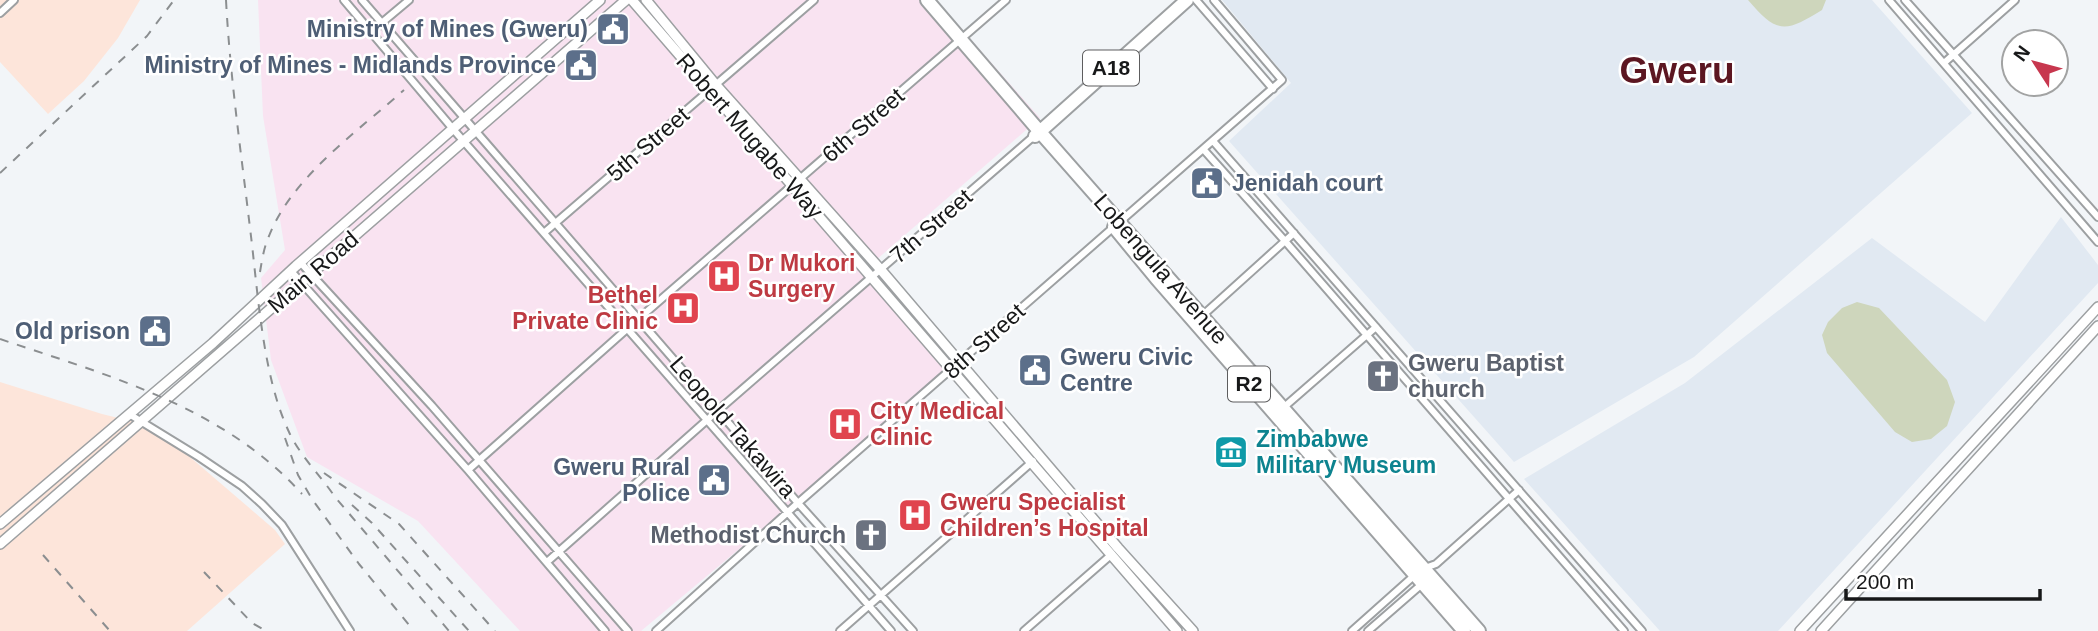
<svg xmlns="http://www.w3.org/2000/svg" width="2098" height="631" font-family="Helvetica,sans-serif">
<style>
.commercial{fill:#f9e3f1}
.industrial{fill:#fde5da}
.built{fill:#e1e9f2}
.green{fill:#ced6bc}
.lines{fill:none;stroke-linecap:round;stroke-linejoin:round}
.street-casing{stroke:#9da0a2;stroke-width:10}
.secondary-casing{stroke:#9da0a2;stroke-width:12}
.highway-casing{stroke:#9da0a2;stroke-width:16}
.street{stroke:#fff;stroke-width:6}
.secondary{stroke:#fff;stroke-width:9}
.highway{stroke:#fff;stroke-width:12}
.rail{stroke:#8b8e90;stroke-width:2;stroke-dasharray:9 9;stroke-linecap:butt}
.labels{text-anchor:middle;stroke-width:5;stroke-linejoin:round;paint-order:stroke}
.shield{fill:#fff;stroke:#5d5d5e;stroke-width:2}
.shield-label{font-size:21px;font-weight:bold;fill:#171819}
.service-label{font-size:23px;font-weight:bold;fill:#4e5e75;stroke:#fff;text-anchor:end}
.street-label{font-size:23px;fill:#171819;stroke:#fff}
.health-label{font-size:23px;font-weight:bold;fill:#be3a42;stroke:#fff;text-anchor:start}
.worship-label{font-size:23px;font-weight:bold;fill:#5b616d;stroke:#fff;text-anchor:start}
.culture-label{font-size:23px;font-weight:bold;fill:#0d838f;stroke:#fff;text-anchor:start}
.town-label{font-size:37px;font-weight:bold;fill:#5c1621;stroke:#fff}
</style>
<rect width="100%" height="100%" fill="#f2f5f8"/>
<path class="commercial" d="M258,0H936L1040,118L876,260L963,362L641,631H520L418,521L307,457L271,360L261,278L285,250L263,116Z"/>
<path class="industrial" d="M0,0H140L118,38L84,81L48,114L0,62Z
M0,382L102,414L155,427L275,530L285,544L187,631H0Z"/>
<path class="built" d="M1222,0H1872L1972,113L1694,357L1514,462L1229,141L1291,83Z
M2061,217L2098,265V283L1778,631H1660L1524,479L1685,383L1872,238L1985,322Z"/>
<path class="green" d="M1748,0H1826L1822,10C1785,33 1777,34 1748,0Z
M1857,302L1879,308L1947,380L1955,402L1947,426L1931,439L1912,442L1895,432L1827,353L1822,335L1828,322L1842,308Z"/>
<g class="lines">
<g class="street-casing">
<path id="street" d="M344,0L453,129L891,631
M362,0L798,503L913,631
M1196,0L1273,89
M1889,0L2098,242
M1905,0L2098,217
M0,13L14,0
M372,31L409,0
M1944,63L2015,0
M1213,141L1642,631
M1204,150L1285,241L1624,631
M545,232L814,0
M300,262L432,406L628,631
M291,271L468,470L605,631
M1202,316L1294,233
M1283,408L1376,327
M129,414L199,457L242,486L262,504L282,525L350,631
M468,470L628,328L1006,0
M547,562L707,420L1034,136
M1425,568L1436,564L1519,490
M656,631L798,503L1282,80L1214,0
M840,631L1033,461
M1024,631L1112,554
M1352,631L1416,574
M1368,631L1422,584"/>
</g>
<g class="secondary-casing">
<path id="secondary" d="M632,0L1177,631
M646,0L716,85L881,270L1118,548L1193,631
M0,524L213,343L296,266L600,0
M0,544C209,363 418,182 626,0
M1800,631L2098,307
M1821,631L2098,326"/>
</g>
<g class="highway-casing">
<path id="highway" d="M927,0L1040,132L1479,631
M1035,136L1187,0
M1114,227L1156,278L1464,631"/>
</g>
<use href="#street" class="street"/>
<use href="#secondary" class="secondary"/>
<use href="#highway" class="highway"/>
<path class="rail" d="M226,0C230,76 241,152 250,228C258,291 262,375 289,432C300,456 321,476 335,497L449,631
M0,173L147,36L174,0
M260,272C262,260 264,247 269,236C292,177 358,131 404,90
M0,339C107,375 224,407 302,494
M285,438L298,475L312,499L359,564L414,631
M324,473L399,524L495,631
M352,505L372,523L469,631
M43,555L110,631
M204,572L252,623L266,631"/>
</g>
<defs>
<g id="civic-square" transform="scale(1.75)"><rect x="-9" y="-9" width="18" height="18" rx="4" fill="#5c6f8a" stroke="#fff"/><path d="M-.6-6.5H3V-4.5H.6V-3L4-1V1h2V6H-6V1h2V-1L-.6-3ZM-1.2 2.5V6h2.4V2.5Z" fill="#fff"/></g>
<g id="hospital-square" transform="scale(1.75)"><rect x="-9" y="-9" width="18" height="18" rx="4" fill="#e0444e" stroke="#fff"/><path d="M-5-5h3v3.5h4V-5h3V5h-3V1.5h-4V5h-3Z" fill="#fff"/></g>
<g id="church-square" transform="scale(1.75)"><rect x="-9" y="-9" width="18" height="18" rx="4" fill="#6b7280" stroke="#fff"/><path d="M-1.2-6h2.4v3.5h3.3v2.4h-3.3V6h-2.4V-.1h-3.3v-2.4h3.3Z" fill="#fff"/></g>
<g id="museum-square" transform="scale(1.75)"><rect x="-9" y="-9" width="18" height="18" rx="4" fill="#0f9aa8" stroke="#fff"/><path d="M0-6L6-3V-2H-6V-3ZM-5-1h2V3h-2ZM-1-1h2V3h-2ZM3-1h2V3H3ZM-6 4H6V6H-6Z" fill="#fff"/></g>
</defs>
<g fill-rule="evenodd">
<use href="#civic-square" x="613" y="29"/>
<use href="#civic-square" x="581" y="65"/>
<use href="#civic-square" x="1207" y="183"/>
<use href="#hospital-square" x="724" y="276"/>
<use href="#hospital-square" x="683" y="308"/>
<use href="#civic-square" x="155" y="331"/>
<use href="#civic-square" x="1035" y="370"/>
<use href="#church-square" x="1383" y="376"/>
<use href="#hospital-square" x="845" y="424"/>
<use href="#museum-square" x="1231" y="452"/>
<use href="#civic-square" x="714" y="480"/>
<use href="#hospital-square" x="915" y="515"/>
<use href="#church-square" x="871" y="535"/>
</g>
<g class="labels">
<g class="shield">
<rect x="1083" y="50.5" width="56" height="35" rx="5"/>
<rect x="1228" y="366.5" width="42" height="35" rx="5"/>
</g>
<g class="shield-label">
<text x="1111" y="75">A18</text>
<text x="1249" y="391">R2</text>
</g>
<g class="service-label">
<text x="588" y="37">Ministry of Mines (Gweru)</text>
<text x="556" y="73">Ministry of Mines - Midlands Province</text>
<text x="1232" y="191" text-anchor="start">Jenidah court</text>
<text x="130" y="339">Old prison</text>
<text x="1060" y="365" text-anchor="start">Gweru Civic<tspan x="1060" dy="26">Centre</tspan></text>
<text x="690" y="475">Gweru Rural<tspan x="690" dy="26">Police</tspan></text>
</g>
<g class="street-label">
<text transform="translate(863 125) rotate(-41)" y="8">6th Street</text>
<text transform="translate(750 136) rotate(49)" y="8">Robert Mugabe Way</text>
<text transform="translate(648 144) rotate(-41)" y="8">5th Street</text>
<text transform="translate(931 226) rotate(-41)" y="8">7th Street</text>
<text transform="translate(1161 269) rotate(49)" y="8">Lobengula Avenue</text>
<text transform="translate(313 272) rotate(-41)" y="8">Main Road</text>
<text transform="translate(984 341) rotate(-42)" y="8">8th Street</text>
<text transform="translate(733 427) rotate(49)" y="8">Leopold Takawira</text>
</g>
<g class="health-label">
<text x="748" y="271">Dr Mukori<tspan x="748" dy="26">Surgery</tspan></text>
<text x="658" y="303" text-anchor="end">Bethel<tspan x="658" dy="26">Private Clinic</tspan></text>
<text x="870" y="419">City Medical<tspan x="870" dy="26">Clinic</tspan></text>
<text x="940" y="510">Gweru Specialist<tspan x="940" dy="26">Children’s Hospital</tspan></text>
</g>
<g class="worship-label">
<text x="1408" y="371">Gweru Baptist<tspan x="1408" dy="26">church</tspan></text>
<text x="846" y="543" text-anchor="end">Methodist Church</text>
</g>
<g class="culture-label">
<text x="1256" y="447">Zimbabwe<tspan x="1256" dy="26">Military Museum</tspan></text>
</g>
<g class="town-label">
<text x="1677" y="83">Gweru</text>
</g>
</g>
<g transform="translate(2035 63) rotate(306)"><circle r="33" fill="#ffffff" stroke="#a2a3a3" stroke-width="2"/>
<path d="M0-5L12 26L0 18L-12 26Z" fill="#c7374e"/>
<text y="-10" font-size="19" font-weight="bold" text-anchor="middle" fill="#171819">N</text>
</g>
<path d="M1846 589v10h194v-10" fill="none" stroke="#171819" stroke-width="3.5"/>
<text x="1856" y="589" font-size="21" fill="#171819" stroke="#ffffff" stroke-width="5" paint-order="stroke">200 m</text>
</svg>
